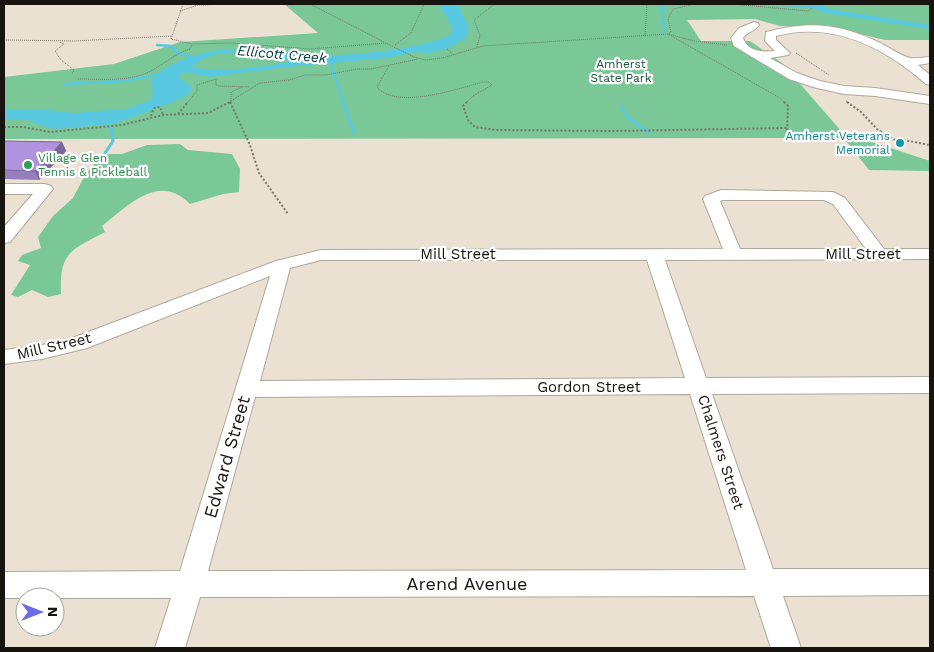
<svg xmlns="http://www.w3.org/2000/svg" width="934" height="652" font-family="'Work Sans',sans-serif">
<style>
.green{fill:#7ac798}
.water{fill:#59c9e2;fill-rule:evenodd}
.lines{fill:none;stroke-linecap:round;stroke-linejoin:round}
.stream-far1{stroke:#59c9e2;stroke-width:2.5}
.stream{stroke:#59c9e2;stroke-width:3}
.minor-casing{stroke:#b0a79a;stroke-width:2}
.path-far1{stroke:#7c776d;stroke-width:1;stroke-dasharray:1 1;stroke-linecap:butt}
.path{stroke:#7c776d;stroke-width:2;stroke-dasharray:2 2;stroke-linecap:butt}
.minor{fill:#fff;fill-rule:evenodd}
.wall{fill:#967ebd}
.shaded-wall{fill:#7a679a}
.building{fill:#af93dc;stroke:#7a679a}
.culture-dot{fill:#0f9aa8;stroke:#fff;stroke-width:2}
.leisure-dot{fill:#2e9e5b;stroke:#fff;stroke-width:2}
.labels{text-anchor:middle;stroke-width:4.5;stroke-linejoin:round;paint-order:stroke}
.far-park-label{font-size:12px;fill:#175434;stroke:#fff}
.far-culture-label{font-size:12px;fill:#0d838f;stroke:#fff;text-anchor:end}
.far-leisure-label{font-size:12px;fill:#27864d;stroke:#fff;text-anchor:start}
.far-water-label{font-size:14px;font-style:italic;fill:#023944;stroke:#fff}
.street-label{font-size:15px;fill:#17140f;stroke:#fff}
.near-street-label{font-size:18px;fill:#17140f;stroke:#fff}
</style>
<rect width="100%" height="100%" fill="#eae1d3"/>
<path class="green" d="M284,4H930V40H885L827,26H780L755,19L687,20L701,41H750L782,63L842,132L930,161V171L869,170L844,138L4,139V77L114,64L180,42L318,33Z
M180,144L188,150L232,154L240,169L239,192L223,194L190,204C159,172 129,205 102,226L105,232C71,250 59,252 61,294L48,297L32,290L18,297L11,295L30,265L18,261L22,255L41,248L38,237L53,216L73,198L84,177L99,157L110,154H122L147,145Z"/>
<path class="water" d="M438,4H458L469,28L466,38L447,49L429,53L415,52L386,58L278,68L209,77L185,72L178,77L191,86V92L178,100L114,124L54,129L36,124L28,119H4V109H41L74,113L126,109L151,100L153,93L151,81C159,70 170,65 182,60C232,39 274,54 325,55C356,56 425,48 452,34V27ZM241,52L294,60C274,67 214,73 192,67C205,54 223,53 241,52Z
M802,4H819L830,9L930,25V29L825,13Z"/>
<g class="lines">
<path class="stream-far1" d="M752,4L813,6
M665,32L661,8L666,4
M157,45L171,46L178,53L194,57
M329,60L344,103
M65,84L124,81L160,74"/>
<path class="stream" d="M343,102L354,133
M621,107L629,119L650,133
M103,156L113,141L111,127"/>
<g class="minor-casing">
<path id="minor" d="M754,22L758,23L759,25C755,31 747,32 743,38C748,52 762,52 775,51L765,41L766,32C808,21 837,23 876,41C886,45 902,57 911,58C917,59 924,57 930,57V63L918,65L930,75V85L926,84C884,47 832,21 776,36V40L790,53L788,55L770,58L797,73L820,81L844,86L875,88L930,96V104L875,96L844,94L813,87L789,79L734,46L731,38L739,28Z
M4,184H45L51,186L53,189L10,242L4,243V227L33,194H4Z
M721,190L833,192L845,198L884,249H930V259L665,260L706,378L930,377V393L712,394L773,569H930V595L783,596L801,648H771L754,596L200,597L185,648H155L171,598H4V572L180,571L270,276L87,348L42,359L4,364V350L42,345L75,337L276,261L321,250L723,249L703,199L705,196ZM723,200H824L833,204L866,249H740L720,201ZM321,260H647L685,378L260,381L290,268ZM690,394L746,570L208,571L255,397Z"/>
</g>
<path class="path-far1" d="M183,4L171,39L192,44L231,43L310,49L386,43L414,57L426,60L442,58L483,46L668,34L694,41L727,45
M310,4L384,42
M715,4H695L673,9L668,19L671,32L668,34L780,98L785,103
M732,4L808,11L812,8
M180,11L198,5L233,4
M645,36L647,4
M4,40L75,41L172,36
M60,42L64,44L55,51L61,60L74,70L72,74
M395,45L411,33L424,4
M477,47L480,35L474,20L495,4
M447,49L454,55
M796,53L829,75
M389,66L377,87C396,110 457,89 483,82H489L492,85L473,96L466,103
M78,79C101,79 127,82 149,72C163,65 174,54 190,49L192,45
M846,101L849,103
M187,103L197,91V85L216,79V85L219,86L250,87
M228,103L260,83L289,80L305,75H326L357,69H371L418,59
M231,103V92L242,87"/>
<path class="path" d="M230,102L250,145L259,173L288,214
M467,102L463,106L468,120L475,127L496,130L615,131L787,128
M784,102L788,106L787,132
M847,102L861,112L877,129L900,143L903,140L930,145
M178,114L188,102
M151,116L154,108L160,107L163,115
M4,127H23L50,132L122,125L163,115L208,113L230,102"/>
<use href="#minor" class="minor"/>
</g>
<path class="wall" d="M4,141L62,142L66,151L39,180L4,179Z"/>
<path class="shaded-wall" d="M62,142L66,151L39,180L35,171Z"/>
<path class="building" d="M4,141L62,142L35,171L4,170Z"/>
<circle class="culture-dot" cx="900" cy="143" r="5"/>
<circle class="leisure-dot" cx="28" cy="165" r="5"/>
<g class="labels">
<g class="far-park-label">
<text x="621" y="68">Amherst<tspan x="621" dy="14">State Park</tspan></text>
</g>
<g class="far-culture-label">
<text x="890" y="140">Amherst Veterans<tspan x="890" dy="14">Memorial</tspan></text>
</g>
<g class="far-leisure-label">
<text x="38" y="162">Village Glen<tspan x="38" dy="14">Tennis &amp; Pickleball</tspan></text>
</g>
<g class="far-water-label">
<text transform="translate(282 54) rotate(5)" y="5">Ellicott Creek</text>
</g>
<g class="street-label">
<text x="458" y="259">Mill Street</text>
<text x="863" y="259">Mill Street</text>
<text transform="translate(54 346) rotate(-13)" y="5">Mill Street</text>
<text x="589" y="392">Gordon Street</text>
<text transform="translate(721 452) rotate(72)" y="5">Chalmers Street</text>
</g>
<g class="near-street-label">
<text transform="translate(227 457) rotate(-74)" y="6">Edward Street</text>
<text x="467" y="590">Arend Avenue</text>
</g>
</g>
<rect width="934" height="652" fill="none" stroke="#17140f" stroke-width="10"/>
<g transform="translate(40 612) rotate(90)"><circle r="24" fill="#ffffff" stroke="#a2a19f"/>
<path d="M0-4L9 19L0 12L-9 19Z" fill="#6a6ce6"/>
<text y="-8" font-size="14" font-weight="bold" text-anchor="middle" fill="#17140f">N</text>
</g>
</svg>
